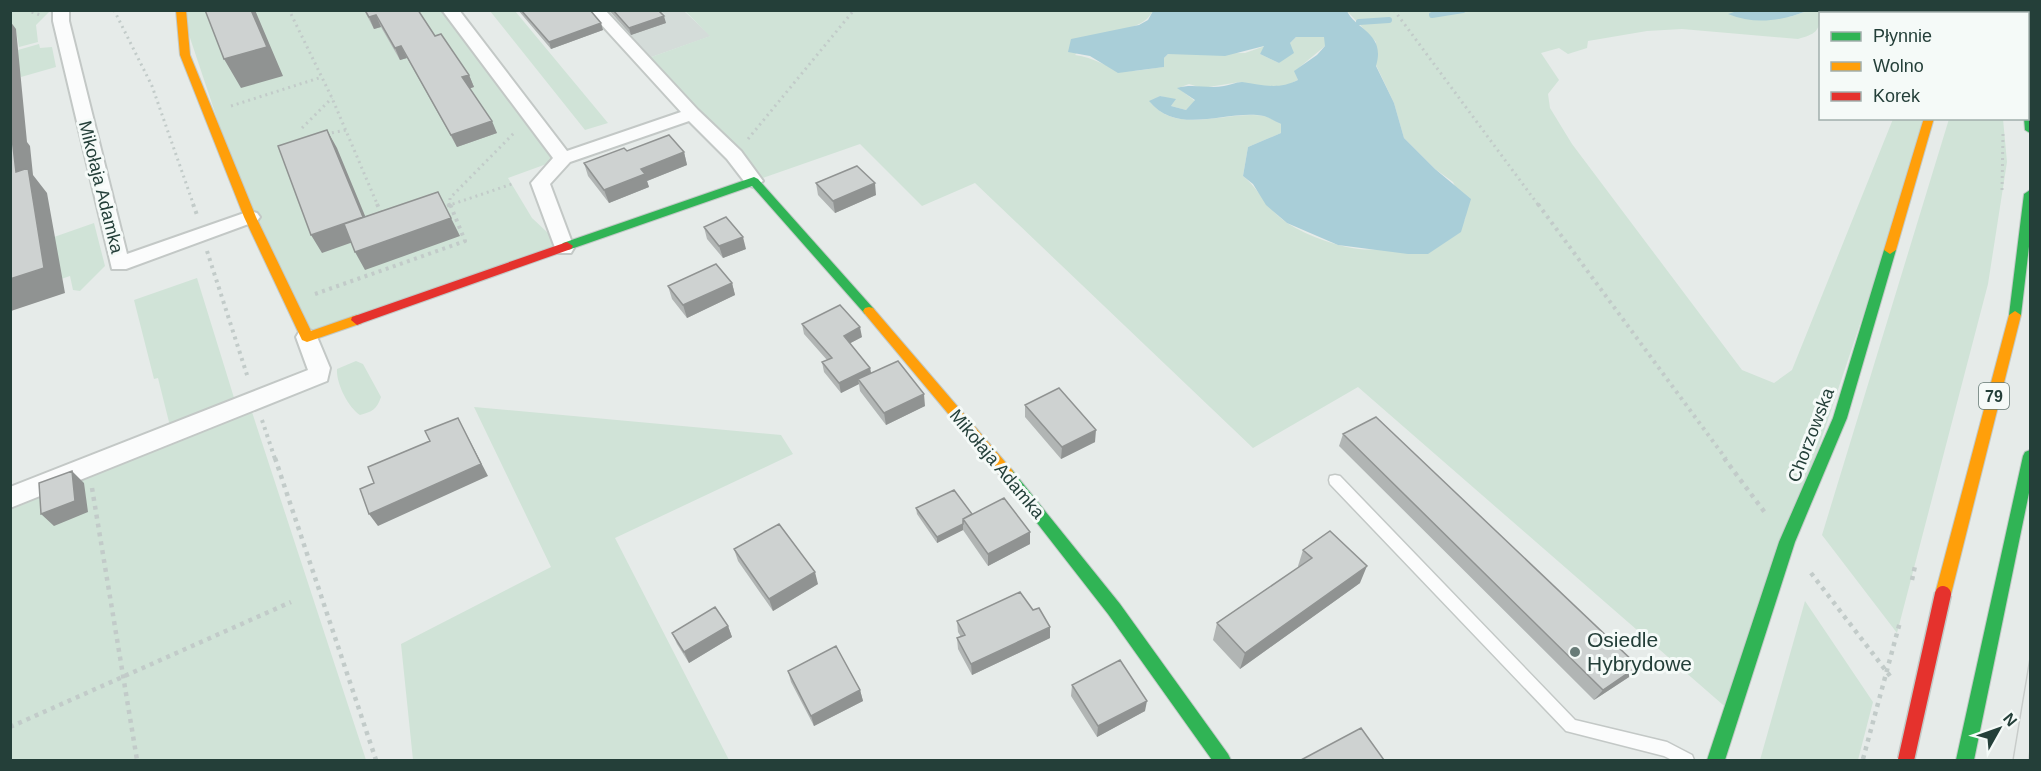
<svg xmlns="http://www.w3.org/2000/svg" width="2041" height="771" font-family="Helvetica,sans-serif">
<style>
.built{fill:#d4dcd9}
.green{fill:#d0e3d7}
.water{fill:#a9ced8}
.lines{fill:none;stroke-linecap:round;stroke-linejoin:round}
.stream{stroke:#a9ced8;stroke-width:6}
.lane-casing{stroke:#c3c8c6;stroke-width:3}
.street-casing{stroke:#c3c8c6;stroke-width:4}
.fast-casing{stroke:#c2c9c7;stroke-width:2}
.slow-casing{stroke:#c2c9c7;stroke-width:2}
.jam-casing{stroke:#c2c9c7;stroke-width:2}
.path-far2{stroke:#c2cbc9;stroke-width:3;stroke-dasharray:2 4;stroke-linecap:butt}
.path-far1{stroke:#c2cbc9;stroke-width:4;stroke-dasharray:3 4.5;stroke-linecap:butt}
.path{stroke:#c2cbc9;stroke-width:4.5;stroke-dasharray:4 5;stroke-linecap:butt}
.lane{fill:#fbfcfc;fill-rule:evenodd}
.street{fill:#fbfcfc;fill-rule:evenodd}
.fast{fill:#30b455;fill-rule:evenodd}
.slow{fill:#ff9f0a;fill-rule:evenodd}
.jam{fill:#e5322d;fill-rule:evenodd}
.tram{stroke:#c8ccca;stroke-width:1.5}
.jam-bridge-casing{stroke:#c2cac8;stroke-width:19;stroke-linecap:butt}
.path-bridge{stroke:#c2cbc9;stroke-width:4.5;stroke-dasharray:4 5;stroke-linecap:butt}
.jam-bridge{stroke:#e5322d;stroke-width:16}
.wall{fill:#b1b5b4}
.shaded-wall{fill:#909392}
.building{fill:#ced2d1;stroke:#909392;stroke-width:1.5}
.poi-dot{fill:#687b77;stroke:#f5faf8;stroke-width:2}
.labels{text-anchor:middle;stroke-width:6;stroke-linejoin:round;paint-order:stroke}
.shield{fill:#f5faf8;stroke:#637772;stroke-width:1.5}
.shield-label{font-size:16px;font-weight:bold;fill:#243f39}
.street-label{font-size:18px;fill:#243f39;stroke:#f5faf8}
.near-poi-label{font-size:21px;fill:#243f39;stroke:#f5faf8;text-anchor:start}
</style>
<rect width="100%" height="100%" fill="#e6ebe9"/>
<path class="built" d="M596,11H684L711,36L643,60Z"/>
<path class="green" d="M684,10L1153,11C1142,30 1121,28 1102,34C1092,36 1082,48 1075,55C1094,57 1107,68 1125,71C1134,72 1153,68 1164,67V58L1168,54L1245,53L1265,46L1260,54L1279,63L1290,43L1296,37H1325V46L1295,71L1298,80L1283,87L1254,86L1240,82L1202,88L1189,84L1178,88L1195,101L1186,110L1171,106L1175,100L1160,96L1150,102C1178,136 1227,110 1264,116C1270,117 1276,122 1281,124V133L1248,147L1243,176C1260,190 1268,210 1287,223C1309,237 1352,253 1378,249C1401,247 1442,228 1465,220L1466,210L1453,182L1435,169L1404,138L1394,103L1376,65V42L1347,11L1742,10L1729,14L1790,17L1807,11L1930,10V13L1820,14C1820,32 1815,34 1798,39L1682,29L1647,31L1588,41L1587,48L1568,54L1559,48L1541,53L1559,80L1548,94L1550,108L1572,144L1742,370L1774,383L1792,370L1893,119H1929L1730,711L1358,387L1253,448L975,183L922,206L860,144L754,181L643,60L710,36Z
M11,11H50L36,25L38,42L19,47L16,30L11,31Z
M181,11H450L563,158L508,178L532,218L564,248L307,337L250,217Z
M490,11H515L608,123L585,130Z
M39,44L40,48L52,47L56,67L21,77L11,52Z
M1949,119H2003L2007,162L1988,284L1897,633L1822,535Z
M94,223L105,266L80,291L73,290L70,276L11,296L10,263L54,237Z
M197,278L235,401L170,426L158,378L154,379L134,300Z
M356,361L363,364L381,397C377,409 372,412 360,415C348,407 336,383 337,369Z
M474,407L781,435L793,454L615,538L729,760H413L401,644L551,567Z
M251,409L366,760H11L10,508Z
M1805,601L1873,702L1858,760H1760Z"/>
<path class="water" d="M1153,11H1347C1356,30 1386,33 1376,66L1394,103L1404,138L1435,169L1471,199L1461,232L1428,254H1408L1338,245L1287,223L1266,205L1253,184L1243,176L1248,147L1281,133V124C1276,122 1270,118 1264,116C1227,109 1178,137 1149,101L1160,96L1176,99L1171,106L1186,110L1195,100L1177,88C1193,83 1207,89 1224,86C1230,85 1236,82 1242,82C1263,85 1278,90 1298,80L1294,71L1317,55L1325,46L1324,37H1296L1290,43L1294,53L1279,63L1260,54L1264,46L1225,56L1168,54L1164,58V67L1118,73L1090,56L1068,52L1071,39L1139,25L1148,20Z
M1737,11L1742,10L1807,11C1781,21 1755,25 1728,14Z"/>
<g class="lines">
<path class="stream" d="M1432,15L1463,10
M1359,22L1389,20"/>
<g class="lane-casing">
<path id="lane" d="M1335,475L1340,476L1575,720L1667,742L1692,755L1694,760H1672L1664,756L1566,731L1330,484L1329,480L1330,476Z"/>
</g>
<g class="street-casing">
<path id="street" d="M53,10H69V21L127,254L250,211L257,213L260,217L257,221L126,269H112L53,21Z
M442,10H459L567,151L681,112L588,10H605L698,110L741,151L763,181L754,187L747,185L727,159L689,121L570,162L550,184L574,248L571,253H557L531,183L553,158Z
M307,329L315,332L330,368L327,381L10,508V487L308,370L296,337L299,332Z"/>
</g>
<g class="fast-casing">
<path id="fast" d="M1925,10H1935V14H1925Z
M2028,97H2030V133L2025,130L2024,118H2028Z
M754,177L758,179L873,308L875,311L873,314H865L752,186L571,249L567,250L561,246L563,243Z
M2030,190V238L2021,315L2015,319L2009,315L2024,194Z
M1890,246L1896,250L1847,418L1795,542L1725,760H1707L1779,542L1833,418L1884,250Z
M2030,450V488L1974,760H1956L2023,456L2025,452Z
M1007,468L1012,470L1120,604L1228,754L1231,760H1212L1108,614L1002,478L1000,474L1002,470Z"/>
</g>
<g class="slow-casing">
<path id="slow" d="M176,10H186L190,55L256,217L311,331L357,315L362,317L363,320L362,323L307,342L302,340L244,217L180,55Z
M2015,10H2025V14H2015Z
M1924,118H1934L1896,250L1890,254L1884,250Z
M869,307L873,308L1012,470L1014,474L1012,478H1002L865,314L863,311L865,308Z
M2015,311L2021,315L1951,594L1949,599L1943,601L1937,599L1935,594L2009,315Z"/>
</g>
<g class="jam-casing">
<path id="jam" d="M567,242L573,246L571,249L362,323L357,325L351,320L352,317Z"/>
</g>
<path class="path-far2" d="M26,10L40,15
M114,10L152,86L194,206
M293,10L290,12L332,98L378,206
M1394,10L1539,206
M231,106L322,77
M302,128L332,98
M326,134L346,130
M748,139L854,10
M2002,190L2003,134
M447,206L512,184
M450,206V198L516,131"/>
<path class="path-far1" d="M193,204L197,215
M377,204L382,215
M1538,204L1726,459
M441,208L452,204
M207,251L248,378
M315,294L465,241L450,204
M262,420L275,459"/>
<path class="path" d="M275,458L376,760
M1724,458L1766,514
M92,488L137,760
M1811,573L1890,676
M10,727L291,602"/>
<use href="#lane" class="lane"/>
<use href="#street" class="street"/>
<use href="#fast" class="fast"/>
<use href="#slow" class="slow"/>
<use href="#jam" class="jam"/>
<path class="tram" d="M2013,760L2030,658
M2029,760L2030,748"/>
<g class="jam-bridge-casing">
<path id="jam-bridge" d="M1906,760L1943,594"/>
</g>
<path class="path-bridge" d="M1912,580L1915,566
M1863,759L1900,622"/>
<use href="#jam-bridge" class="jam-bridge"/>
</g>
<path class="wall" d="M364,10H418L435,36L469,75L474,87L470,88L497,133L457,147L407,58L400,60L381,27L374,29Z
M518,10H590L603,30L551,49Z
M609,10H658L666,23L631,35Z
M627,151L684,152L687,165L647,181L649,187L609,203L588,176L584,163Z
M816,183L876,195L835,213L818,195Z
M704,227L746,249L723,258L707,239Z
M732,283L735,295L687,318L672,299L668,286Z
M802,324L862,337L850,343L870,368L871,373L925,406L886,425L860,391L859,384L841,393L824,372L822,362L827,360L804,334Z
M1025,405L1095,442L1061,459L1025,417Z
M1343,434L1629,677L1594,700L1339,446Z
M916,508L972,514L1030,532V544L988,566L963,530L937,543L917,514Z
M734,549L818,584L773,611L738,561Z
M1303,550L1360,583L1240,669L1213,640L1217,623L1299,568L1298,566Z
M1033,610L1050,627V638L972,675L958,649L957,638L961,637L958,632L957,621Z
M728,626L732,637L689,663L677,644L672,633Z
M788,671L860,690L863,701L814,726L791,682Z
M1072,685L1145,711L1097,737L1071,696Z"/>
<path class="shaded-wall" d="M251,10H255L283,76L241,88L224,59Z
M376,15L381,27L374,29L369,17Z
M664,16L666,23L631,35L629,28Z
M10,21L16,29L27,142L30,146L33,175L47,193L65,293L11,311L10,310V279L16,172L10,124Z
M601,23L603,30L551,49L549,42Z
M401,46L407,58L400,60L395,48Z
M469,75L474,87L468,89L462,77Z
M492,121L497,133L457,147L451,135Z
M327,130L337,148L373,235L322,253L311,235Z
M684,152L687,165L647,181L649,187L609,203L604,190L641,169Z
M875,183L876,195L835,213L833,201Z
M451,218L460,236L365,270L355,252Z
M743,237L746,249L723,258L719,246Z
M732,283L735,295L687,318L683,305Z
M860,327L862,337L845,346L844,336Z
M870,368L872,378L858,379L859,384L841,393L839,383Z
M924,394L925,406L886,425L884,413Z
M458,418L488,476L378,526L369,514Z
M1096,430L1095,442L1061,459L1062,447Z
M72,471L84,483L88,512L54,526L41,514Z
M963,524V530L937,543V537Z
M1030,532V544L988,566V554Z
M1367,566L1360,583L1240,669L1245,653Z
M815,572L818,584L773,611L769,599Z
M728,626L732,637L689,663L684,652Z
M1050,627V638L972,675L971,664Z
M1638,666L1629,677L1594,700L1603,690Z
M860,690L863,701L814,726L811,716Z
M1147,701L1145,711L1097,737L1098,726Z"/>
<path class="building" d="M205,10H251L267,47L224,59Z
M365,10H418L435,36L441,34L469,75L462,77L492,121L451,135L401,46L395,48L376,15L369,17Z
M521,10H590L601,23L549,42Z
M613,10H658L664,16L629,28Z
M10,121L16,172L28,168L44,268L10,279Z
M327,130L363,217L311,235L278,146Z
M669,135L684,152L641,169L645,174L604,190L584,163L624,148L627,151Z
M857,166L875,183L833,201L816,183Z
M438,192L451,218L355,252L344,224Z
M726,217L743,237L719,246L704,227Z
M716,264L732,283L683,305L668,286Z
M840,305L860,327L844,336L870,368L839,383L822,362L832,358L802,324Z
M898,361L924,394L884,413L858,379Z
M1059,388L1096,430L1062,447L1025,405Z
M1376,417L1638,666L1603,690L1343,434Z
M458,418L481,464L369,514L360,489L374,483L368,467L430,441L425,431Z
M72,471L75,501L41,514L39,483Z
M954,490L972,514L963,519V524L937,537L916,508Z
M1004,498L1030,532L988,554L963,519Z
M779,524L815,572L769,599L734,549Z
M1330,531L1367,566L1245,653L1217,623L1312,558L1303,550Z
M1020,592L1033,610L1039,608L1050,627L971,664L957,638L965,635L957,621Z
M715,607L728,626L684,652L672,633Z
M836,646L860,690L811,716L788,671Z
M1120,660L1147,701L1098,726L1072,685Z
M1361,728L1384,760H1301Z"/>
<circle class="poi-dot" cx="1575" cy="652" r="6"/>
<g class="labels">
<rect class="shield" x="1979" y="383" width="30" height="26" rx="4.5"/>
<g class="shield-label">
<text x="1994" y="402">79</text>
</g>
<g class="street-label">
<text transform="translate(101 187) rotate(76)" y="6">Mikołaja Adamka</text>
<text transform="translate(1811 435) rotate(-69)" y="6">Chorzowska</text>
<text transform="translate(997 464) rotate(50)" y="6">Mikołaja Adamka</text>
</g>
<g class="near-poi-label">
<text x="1587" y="647">Osiedle<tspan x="1587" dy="24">Hybrydowe</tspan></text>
</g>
</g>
<rect width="2041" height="771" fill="none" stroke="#243f39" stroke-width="24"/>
<rect x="1819" y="12" width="210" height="108" fill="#f5faf8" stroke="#a1afac" stroke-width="1.5"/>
<rect x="1831" y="32" width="30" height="9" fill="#30b455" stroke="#a1afac" stroke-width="1.5"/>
<text x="1873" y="42" font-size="18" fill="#243f39">Płynnie</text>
<rect x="1831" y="62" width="30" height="9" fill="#ff9f0a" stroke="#a1afac" stroke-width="1.5"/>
<text x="1873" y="72" font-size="18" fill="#243f39">Wolno</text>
<rect x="1831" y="92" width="30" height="9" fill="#e5322d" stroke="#a1afac" stroke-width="1.5"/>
<text x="1873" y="102" font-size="18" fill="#243f39">Korek</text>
<g transform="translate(1999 729) rotate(50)" stroke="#f5faf8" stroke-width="4.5" paint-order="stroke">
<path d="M0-4.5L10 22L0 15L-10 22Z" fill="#243f39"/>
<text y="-9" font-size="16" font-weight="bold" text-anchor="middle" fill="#243f39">N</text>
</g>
</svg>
